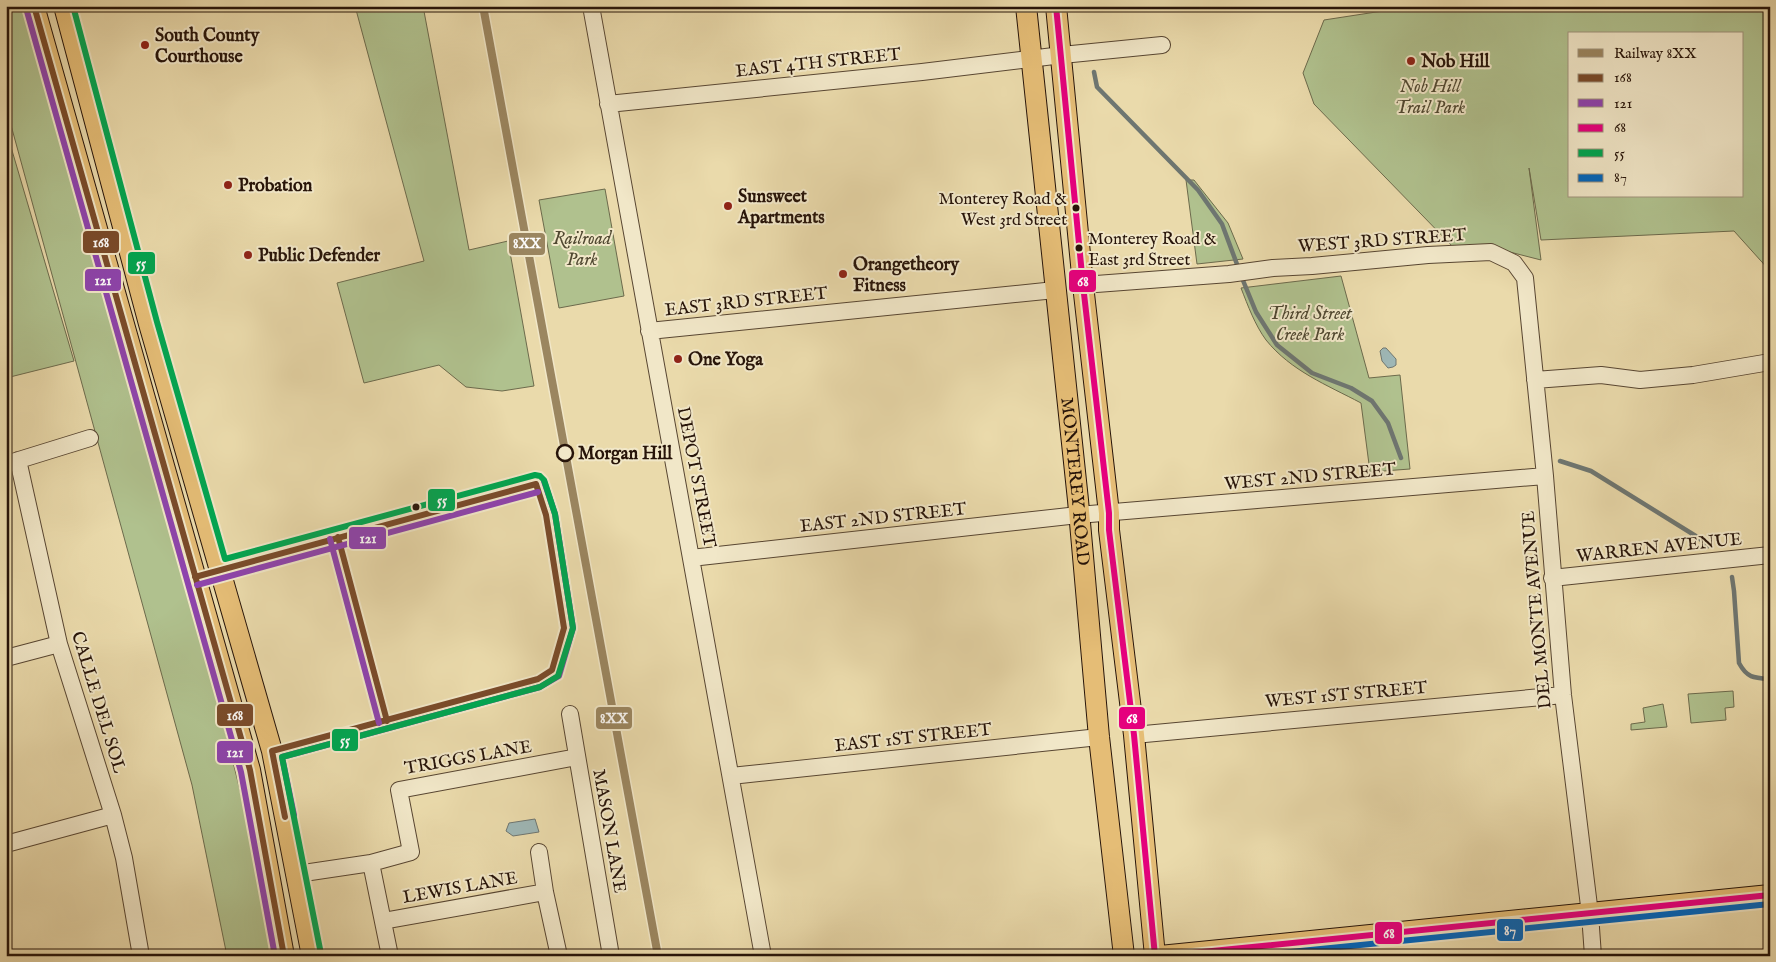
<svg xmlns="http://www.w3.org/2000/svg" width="1776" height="962" font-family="'IM FELL English',serif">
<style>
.green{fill:#b0c18e;stroke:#6c6a4c;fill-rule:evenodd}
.water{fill:#9eb7b6;stroke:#6e7671}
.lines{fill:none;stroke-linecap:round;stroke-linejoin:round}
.stream{stroke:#6e7671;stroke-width:4.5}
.minor-casing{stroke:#584632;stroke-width:18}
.major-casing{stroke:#271409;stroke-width:22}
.minor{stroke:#f1e7c8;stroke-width:16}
.major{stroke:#e5bd76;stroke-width:20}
.bus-1-casing{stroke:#f1e7c8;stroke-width:10}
.bus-2-casing{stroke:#f1e7c8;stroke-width:10}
.bus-3-casing{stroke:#f1e7c8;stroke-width:10}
.bus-4-casing{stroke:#f1e7c8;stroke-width:10}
.bus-5-casing{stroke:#f1e7c8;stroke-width:10}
.bus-1{stroke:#7a4b2a;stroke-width:6}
.bus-2{stroke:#8e44ad;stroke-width:6}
.bus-3{stroke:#e5007d;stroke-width:6}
.bus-4{stroke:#00a651;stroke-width:6}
.bus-5{stroke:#0065bd;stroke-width:6}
.rail-1-casing{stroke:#f1e7c8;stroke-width:11}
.rail-1{stroke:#9b8660;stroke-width:8}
.poi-dot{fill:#8f2418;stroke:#f1e7c8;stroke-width:2}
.bus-dot{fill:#271409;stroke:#f1e7c8;stroke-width:2}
.stop-dot{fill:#f1e7c8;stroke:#271409;stroke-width:2.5}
.labels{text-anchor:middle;stroke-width:4;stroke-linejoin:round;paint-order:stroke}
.bus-label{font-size:17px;fill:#271409;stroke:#f1e7c8;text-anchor:end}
.poi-label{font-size:18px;font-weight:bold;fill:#271409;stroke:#f1e7c8;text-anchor:start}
.street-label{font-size:18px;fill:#271409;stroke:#f1e7c8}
.park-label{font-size:18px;font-style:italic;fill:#504831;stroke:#f1e7c8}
.stop-label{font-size:18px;font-weight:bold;fill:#271409;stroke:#f1e7c8;text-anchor:start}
.line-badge{stroke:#f1e7c8;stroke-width:2}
.badge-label{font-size:14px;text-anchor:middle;font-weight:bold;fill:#fff}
</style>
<rect width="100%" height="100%" fill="#eadaab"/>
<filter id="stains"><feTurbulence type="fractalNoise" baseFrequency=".004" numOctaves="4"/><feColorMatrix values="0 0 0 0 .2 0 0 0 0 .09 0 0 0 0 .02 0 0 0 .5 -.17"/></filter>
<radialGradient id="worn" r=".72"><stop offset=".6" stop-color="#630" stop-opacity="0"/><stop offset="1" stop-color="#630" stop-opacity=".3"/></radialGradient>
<path class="green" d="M6,6H24L117,335L221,714L253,842L274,956H227L192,785L6,107Z
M355,6H423L469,250L508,241L534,386L502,391L466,387L439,365L364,383L337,283L424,261Z
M1415,6H1770V271L1734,231L1541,240L1529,168L1541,260L1502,250L1455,249L1314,104L1303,73L1324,20ZM1570,34H1742V196H1570Z
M6,130L74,361L6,378Z
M1186,180H1194L1228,223L1243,259L1197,264Z
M605,189L624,296L559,308L539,200Z
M1341,276L1369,378L1400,375L1410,469L1370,472L1361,403C1327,385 1291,371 1266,340C1255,325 1248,306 1241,288Z
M1733,691L1734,707L1725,708L1726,720L1691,723L1688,694Z
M1663,704L1667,727L1631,730V724L1645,722L1643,708Z"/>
<path class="water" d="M1383,348H1386L1396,359V365L1393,367L1388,368L1382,361L1380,351Z
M535,819L539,832L513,836L506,831L509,823Z"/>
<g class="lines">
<path class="stream" d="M1094,72L1097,87L1198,190L1222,224L1238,267
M1242,278L1256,312L1277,345L1312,373L1351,388L1372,401L1388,423L1401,458
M1560,461L1591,471L1699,538L1708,546
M1732,577L1734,591L1739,663C1747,678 1754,678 1770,679"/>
<g class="minor-casing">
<path id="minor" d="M591,6L763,956
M608,104L922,72L1062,55L1162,45
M1083,285L1229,274L1273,268L1312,266L1428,255L1491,252L1514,263L1525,278L1545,476L1563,695L1590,914L1593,956
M649,331L1055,290
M1535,380L1601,375L1640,380L1693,375L1770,362
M18,460L59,644L113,815L124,858L141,956
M6,464L90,438
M691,558L1078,515L1545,476
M1552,578L1770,555
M6,658L59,644
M570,714L611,956
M1134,735L1563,695
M731,776L1099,737
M6,844L113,815
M539,852L545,892L559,956
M371,863L390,956
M297,874L371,863L411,852L399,790L577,757
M383,921L545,892"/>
</g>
<g class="major-casing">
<g id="major">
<path d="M34,6L250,770L284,956"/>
<path d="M64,6L149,324L272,751L312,956"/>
<path id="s1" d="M1026,6L1078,500L1099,737L1124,956"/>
<path d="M1056,6L1083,285L1109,513V530L1134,735L1155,956"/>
<path d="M1160,956L1770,895"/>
</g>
</g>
<use href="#minor" class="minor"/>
<use href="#major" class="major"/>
<g class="bus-1-casing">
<path id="bus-1" d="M34,6L250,770L284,956
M338,537L387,721
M195,577L536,484
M285,817L272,751L538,679L552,670L564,628L546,515L536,484"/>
</g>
<g class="bus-2-casing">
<path id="bus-2" d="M26,8L241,772L275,956
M330,539L379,723
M197,585L538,492
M294,815L282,757L540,687L559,676L573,628L555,514L544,481"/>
</g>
<g class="bus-3-casing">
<path id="bus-3" d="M1056,6L1083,285L1109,513V530L1134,735L1155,956
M1162,956L1770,895"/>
</g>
<g class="bus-4-casing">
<path id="bus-4" d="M73,6L157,322L225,559L535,475L540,476L544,480L555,514L573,628L558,676L540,687L282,757L321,954"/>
</g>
<g class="bus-5-casing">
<path id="bus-5" d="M1250,956L1770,904"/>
</g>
<use href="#bus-1" class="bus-1"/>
<use href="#bus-2" class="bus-2"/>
<use href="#bus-3" class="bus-3"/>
<use href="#bus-4" class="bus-4"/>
<use href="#bus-5" class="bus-5"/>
<g class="rail-1-casing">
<path id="rail-1" d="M483,6L658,956"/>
</g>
<use href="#rail-1" class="rail-1"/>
</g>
<g class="poi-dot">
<circle cx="145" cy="45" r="5"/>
<circle cx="1411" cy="61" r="5"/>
<circle cx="228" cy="185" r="5"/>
<circle cx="728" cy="206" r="5"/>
<circle cx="248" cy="255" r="5"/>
<circle cx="843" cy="274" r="5"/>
<circle cx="678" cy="359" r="5"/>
</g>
<g class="bus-dot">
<circle cx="1076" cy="208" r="4.5"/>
<circle cx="1079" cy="248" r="4.5"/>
<circle cx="416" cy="507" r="4.5"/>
</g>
<circle class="stop-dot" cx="565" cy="453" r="8"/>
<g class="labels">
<g class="bus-label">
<text x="1067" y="204">Monterey Road &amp;<tspan x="1067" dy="21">West 3rd Street</tspan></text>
<text x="1088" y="244" text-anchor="start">Monterey Road &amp;<tspan x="1088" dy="21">East 3rd Street</tspan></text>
</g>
<g class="poi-label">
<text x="155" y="41">South County<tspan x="155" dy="21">Courthouse</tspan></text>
<text x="1421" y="67">Nob Hill</text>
<text x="238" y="191">Probation</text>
<text x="738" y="202">Sunsweet<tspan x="738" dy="21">Apartments</tspan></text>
<text x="258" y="261">Public Defender</text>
<text x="853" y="270">Orangetheory<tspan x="853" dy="21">Fitness</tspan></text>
<text x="688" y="365">One Yoga</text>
</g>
<g class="street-label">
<text transform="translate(818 62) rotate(-6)" y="6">EAST 4TH STREET</text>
<text transform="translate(1382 240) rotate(-4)" y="6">WEST 3RD STREET</text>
<text transform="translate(746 301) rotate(-6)" y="6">EAST 3RD STREET</text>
<text transform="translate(1310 476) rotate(-5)" y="6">WEST 2ND STREET</text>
<text transform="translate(697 477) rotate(79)" y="6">DEPOT STREET</text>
<text dy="6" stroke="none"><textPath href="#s1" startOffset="478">MONTEREY ROAD</textPath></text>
<text transform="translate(883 517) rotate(-6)" y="6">EAST 2ND STREET</text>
<text transform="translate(1659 547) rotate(-6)" y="6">WARREN AVENUE</text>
<text transform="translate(1536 610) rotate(-95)" y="6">DEL MONTE AVENUE</text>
<text transform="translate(1346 694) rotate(-5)" y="6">WEST 1ST STREET</text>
<text transform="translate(99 702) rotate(73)" y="6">CALLE DEL SOL</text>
<text transform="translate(913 737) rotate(-6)" y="6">EAST 1ST STREET</text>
<text transform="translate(468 757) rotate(-10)" y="6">TRIGGS LANE</text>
<text transform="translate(610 831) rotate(80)" y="6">MASON LANE</text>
<text transform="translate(460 887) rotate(-10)" y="6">LEWIS LANE</text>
</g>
<g class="park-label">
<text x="1430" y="92">Nob Hill<tspan x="1430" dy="21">Trail Park</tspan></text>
<text x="582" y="244">Railroad<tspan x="582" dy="21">Park</tspan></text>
<text x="1310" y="319">Third Street<tspan x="1310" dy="21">Creek Park</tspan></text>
</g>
<g class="stop-label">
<text x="578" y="459">Morgan Hill</text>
</g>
</g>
<g class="line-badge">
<rect x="82" y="230" width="38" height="24" rx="5" fill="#7a4b2a"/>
<rect x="508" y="232" width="38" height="24" rx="5" fill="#9b8660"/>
<rect x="127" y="251" width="29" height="24" rx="5" fill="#00a651"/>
<rect x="84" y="268" width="38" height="24" rx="5" fill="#8e44ad"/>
<rect x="1068" y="269" width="29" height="24" rx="5" fill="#e5007d"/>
<rect x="427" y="488" width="29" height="24" rx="5" fill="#00a651"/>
<rect x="348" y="526" width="39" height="24" rx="5" fill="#8e44ad"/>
<rect x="216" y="703" width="38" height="24" rx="5" fill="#7a4b2a"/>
<rect x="1118" y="706" width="28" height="24" rx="5" fill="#e5007d"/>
<rect x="595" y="706" width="38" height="24" rx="5" fill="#9b8660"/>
<rect x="331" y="728" width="28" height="24" rx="5" fill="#00a651"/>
<rect x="216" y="740" width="38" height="24" rx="5" fill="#8e44ad"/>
<rect x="1496" y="918" width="28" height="24" rx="5" fill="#0065bd"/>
<rect x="1374" y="921" width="29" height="24" rx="5" fill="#e5007d"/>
</g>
<g class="badge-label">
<text x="101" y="247">168</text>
<text x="527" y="248">8XX</text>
<text x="141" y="268">55</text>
<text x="103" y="285">121</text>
<text x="1083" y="286">68</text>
<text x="442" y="505">55</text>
<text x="368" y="543">121</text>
<text x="235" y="720">168</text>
<text x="1132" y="723">68</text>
<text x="614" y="723">8XX</text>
<text x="345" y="745">55</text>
<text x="235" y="757">121</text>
<text x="1510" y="935">87</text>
<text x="1389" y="938">68</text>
</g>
<rect width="1776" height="962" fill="none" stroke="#eadaab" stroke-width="25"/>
<rect x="8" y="8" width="1761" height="947" fill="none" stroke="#271409" stroke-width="2.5"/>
<rect x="12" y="12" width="1751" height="937" fill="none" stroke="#271409"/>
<rect x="1568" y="32" width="175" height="165" fill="#f1e7c8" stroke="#a0937c"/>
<rect x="1578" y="49" width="25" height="8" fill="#9b8660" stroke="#a0937c"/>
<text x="1614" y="58" font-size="15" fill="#271409">Railway 8XX</text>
<rect x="1578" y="74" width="25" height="8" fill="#7a4b2a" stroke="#a0937c"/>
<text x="1614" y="82" font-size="15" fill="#271409">168</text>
<rect x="1578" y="99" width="25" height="8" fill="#8e44ad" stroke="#a0937c"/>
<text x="1614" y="108" font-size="15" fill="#271409">121</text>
<rect x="1578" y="124" width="25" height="8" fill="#e5007d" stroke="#a0937c"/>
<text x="1614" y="132" font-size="15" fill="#271409">68</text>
<rect x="1578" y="149" width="25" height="8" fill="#00a651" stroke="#a0937c"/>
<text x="1614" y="158" font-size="15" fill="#271409">55</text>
<rect x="1578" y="174" width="25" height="8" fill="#0065bd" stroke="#a0937c"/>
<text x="1614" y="182" font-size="15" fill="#271409">87</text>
<rect width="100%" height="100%" filter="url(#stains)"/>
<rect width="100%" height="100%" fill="url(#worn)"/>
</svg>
